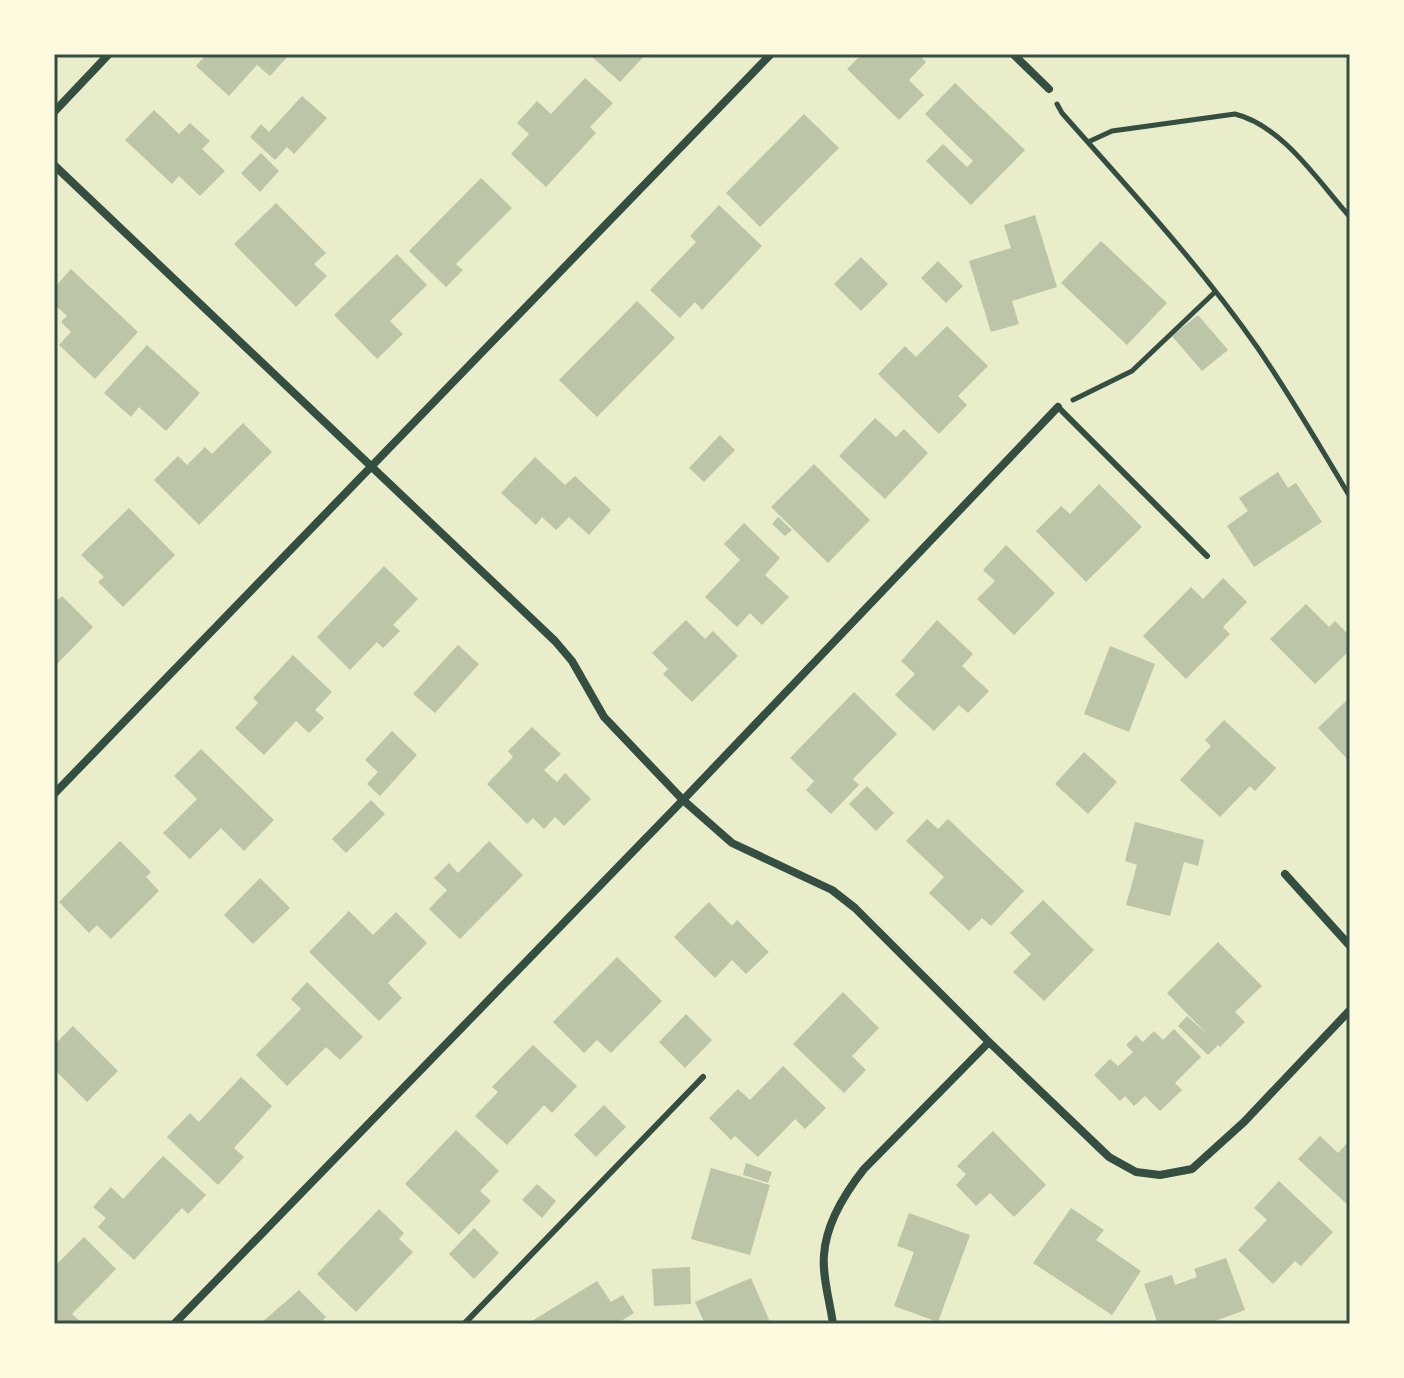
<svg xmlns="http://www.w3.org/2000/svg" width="1404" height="1378" font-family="Montserrat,sans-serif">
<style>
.building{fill:#bcc5a7}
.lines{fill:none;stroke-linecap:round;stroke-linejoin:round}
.path{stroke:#344e41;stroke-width:5}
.service{stroke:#344e41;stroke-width:6}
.minor{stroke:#344e41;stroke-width:8}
.neatline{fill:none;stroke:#344e41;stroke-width:3}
</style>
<rect width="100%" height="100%" fill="#e9edc9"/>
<path class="building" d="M207,54L214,56L290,54L270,76L257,65L229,96L196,66Z
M589,54H646L620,82Z
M862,54H918L926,62L909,80L924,95L899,120L847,69Z
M585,78L613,103L590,127L596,133L546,187L511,154L529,134L517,123L537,101L551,114Z
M955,83L1025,150L971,205L926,161L943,144L967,167L973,161L925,114Z
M302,96L327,118L294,154L287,147L275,160L250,137L261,124L269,132Z
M154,110L179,134L190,123L210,141L202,149L225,171L200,196L179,176L172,184L125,140Z
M804,114L839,148L760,227L726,193Z
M261,153L279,171L260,192L241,173Z
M481,178L512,208L456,264L463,270L446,287L409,251Z
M276,203L326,253L314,264L327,276L296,307L234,244Z
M719,205L762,246L702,310L695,302L680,318L650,290L696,242L690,236Z
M1035,215L1057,287L1012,301L1019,324L991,332L969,261L1011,248L1004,225Z
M1101,241L1167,303L1127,345L1061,283Z
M397,254L427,285L390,321L403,334L377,359L334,315Z
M861,257L888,284L861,311L834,284Z
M938,261L963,286L946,303L921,278Z
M71,269L138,332L95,379L59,345L71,332L61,322L67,316L54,304V288Z
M637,301L675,338L597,417L559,380Z
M1198,315L1228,350L1202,371L1172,336Z
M947,326L988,366L958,396L967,405L939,434L878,374L905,346L916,357Z
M147,345L200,393L166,431L139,407L131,417L104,393Z
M875,418L896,437L904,429L928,453L885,499L839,456Z
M243,423L272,452L199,525L154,480L178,456L187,465L205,447L212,454Z
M720,435L735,450L704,482L689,468Z
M535,457L565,485L575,476L611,510L589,535L569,517L556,530L542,517L536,525L501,493Z
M814,464L870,520L828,563L771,507Z
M1278,472L1288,488L1296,483L1322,522L1254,567L1227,526L1248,511L1239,498Z
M1099,484L1142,527L1086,582L1036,531L1061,506L1070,514Z
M129,508L175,555L123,607L98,582L104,577L81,555Z
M778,517L792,530L785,536L772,524Z
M744,523L780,558L765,575L789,597L762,625L750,613L737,627L705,597L740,560L724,544Z
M1006,545L1055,593L1014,635L977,599L995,581L983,570Z
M384,566L418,599L393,625L400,631L383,648L377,642L350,670L317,637Z
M1223,578L1247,602L1223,627L1230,634L1186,679L1143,636L1191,587L1203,599Z
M62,596L93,627L54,667V603Z
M1306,604L1329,627L1335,621L1350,636V650L1315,684L1270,639Z
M686,620L705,639L713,631L738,656L692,702L663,674L668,669L652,653Z
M937,620L973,654L962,666L989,691L968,713L959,705L934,731L895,695L915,674L901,661Z
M458,645L479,664L435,713L413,694Z
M1110,646L1155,664L1129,732L1084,714Z
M293,655L332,692L315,710L324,718L309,733L296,721L264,755L235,728L258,703L253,698Z
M854,692L897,734L853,779L859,785L831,814L806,790L814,781L790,758Z
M1350,697V762L1318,728Z
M1224,720L1276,768L1255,791L1250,786L1220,817L1180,780L1211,746L1205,740Z
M532,727L561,754L544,770L557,782L565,773L591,799L564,826L555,817L544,829L533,818L527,824L487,784L513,757L508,751Z
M392,731L417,755L380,796L367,784L378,772L365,760Z
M201,749L274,820L244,851L221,828L190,859L163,833L197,799L174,776Z
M1084,752L1117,782L1088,814L1055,784Z
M867,786L894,813L876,831L849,804Z
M371,800L385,814L346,853L332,839Z
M927,819L938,829L948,819L1024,891L991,926L982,918L969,931L929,893L944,877L906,841Z
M1135,822L1204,840L1198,866L1184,862L1170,916L1126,905L1137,865L1125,861Z
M120,841L151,872L146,877L159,891L111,939L97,925L89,933L59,902Z
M489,841L523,875L460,939L429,909L447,890L434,878L449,863L458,873Z
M260,878L290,908L253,944L224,915Z
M1043,900L1094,950L1044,1001L1013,972L1031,954L1010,933Z
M709,902L732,926L737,920L769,952L746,974L732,960L715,978L674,937Z
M349,911L373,935L396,912L427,943L388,983L402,998L379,1021L309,952Z
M1218,942L1262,986L1235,1012L1245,1022L1220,1047L1218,1045L1208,1055L1178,1026L1187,1016L1208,1035L1167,993Z
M617,957L662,1001L611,1053L597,1040L584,1053L553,1022Z
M307,982L363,1037L340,1060L326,1047L287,1086L256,1055L301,1009L291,999Z
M843,992L879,1028L852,1056L866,1070L844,1093L793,1044Z
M686,1014L712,1040L685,1068L659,1042Z
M73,1026L118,1071L87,1102L54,1069V1045Z
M1174,1029L1201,1057L1175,1083L1182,1090L1160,1111L1145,1096L1134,1106L1125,1096L1120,1101L1094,1075L1110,1059L1118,1066L1133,1052L1126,1045L1136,1035L1143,1042L1154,1031L1163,1040Z
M533,1045L577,1086L552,1113L544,1105L507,1145L475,1116L498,1092L492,1087Z
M783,1066L826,1108L805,1129L795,1119L758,1157L735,1136L731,1140L709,1118L738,1089L750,1100Z
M241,1077L272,1106L234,1148L244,1157L218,1185L167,1137L190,1113L199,1122Z
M604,1105L626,1127L596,1157L574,1135Z
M456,1130L499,1171L480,1191L491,1201L459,1235L405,1184Z
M993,1131L1046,1185L1014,1217L990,1193L976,1206L956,1185L966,1174L957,1166Z
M1320,1136L1338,1153L1350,1140V1207L1298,1159Z
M163,1156L206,1195L188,1214L182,1208L134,1260L98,1227L106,1218L93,1207L111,1187L123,1199Z
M746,1163L772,1172L768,1183L743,1175Z
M711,1168L770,1185L750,1255L691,1239Z
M1279,1181L1333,1232L1301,1266L1295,1261L1273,1284L1238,1250L1267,1220L1254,1208Z
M537,1184L556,1201L542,1218L522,1200Z
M1071,1208L1104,1230L1096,1240L1141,1271L1112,1315L1033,1263Z
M379,1209L404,1233L399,1239L413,1252L356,1312L317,1274Z
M909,1213L970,1235L938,1322L894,1306L914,1252L897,1246Z
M474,1228L499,1253L474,1279L449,1254Z
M84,1237L116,1269L72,1314L83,1324H54V1267Z
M1226,1258L1245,1310L1207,1324H1158L1144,1284L1172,1275L1175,1285L1197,1277L1194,1269Z
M690,1267L691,1304L654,1306L652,1269Z
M751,1278L770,1322L764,1324H705L695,1302Z
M597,1281L611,1302L623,1295L634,1313L621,1321L622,1324H527Z
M299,1290L326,1317L319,1324H260Z"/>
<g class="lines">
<path class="path" d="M1057,104L1062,113C1129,189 1199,264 1257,347C1290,395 1320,446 1350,497
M1088,142L1112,131L1235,114C1283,126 1318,181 1350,217
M1073,400L1132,371L1215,292"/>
<path class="service" d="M1058,407L1207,556
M464,1324L703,1077"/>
<path class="minor" d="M1013,54L1049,89
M54,112L109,54
M54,165L555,641L572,661L604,717L683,800L732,843L832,890L855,908L989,1042L1109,1157L1136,1172L1160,1175L1192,1169L1244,1122L1350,1010
M54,794L771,54
M1285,874L1350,946
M174,1324L683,800L1058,407
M833,1324C830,1302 822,1276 824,1255C826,1223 845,1193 864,1169L989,1042"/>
</g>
<rect width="1404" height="1378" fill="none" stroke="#fefae0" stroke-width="112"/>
<rect x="56" y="56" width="1292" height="1266" class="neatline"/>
</svg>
